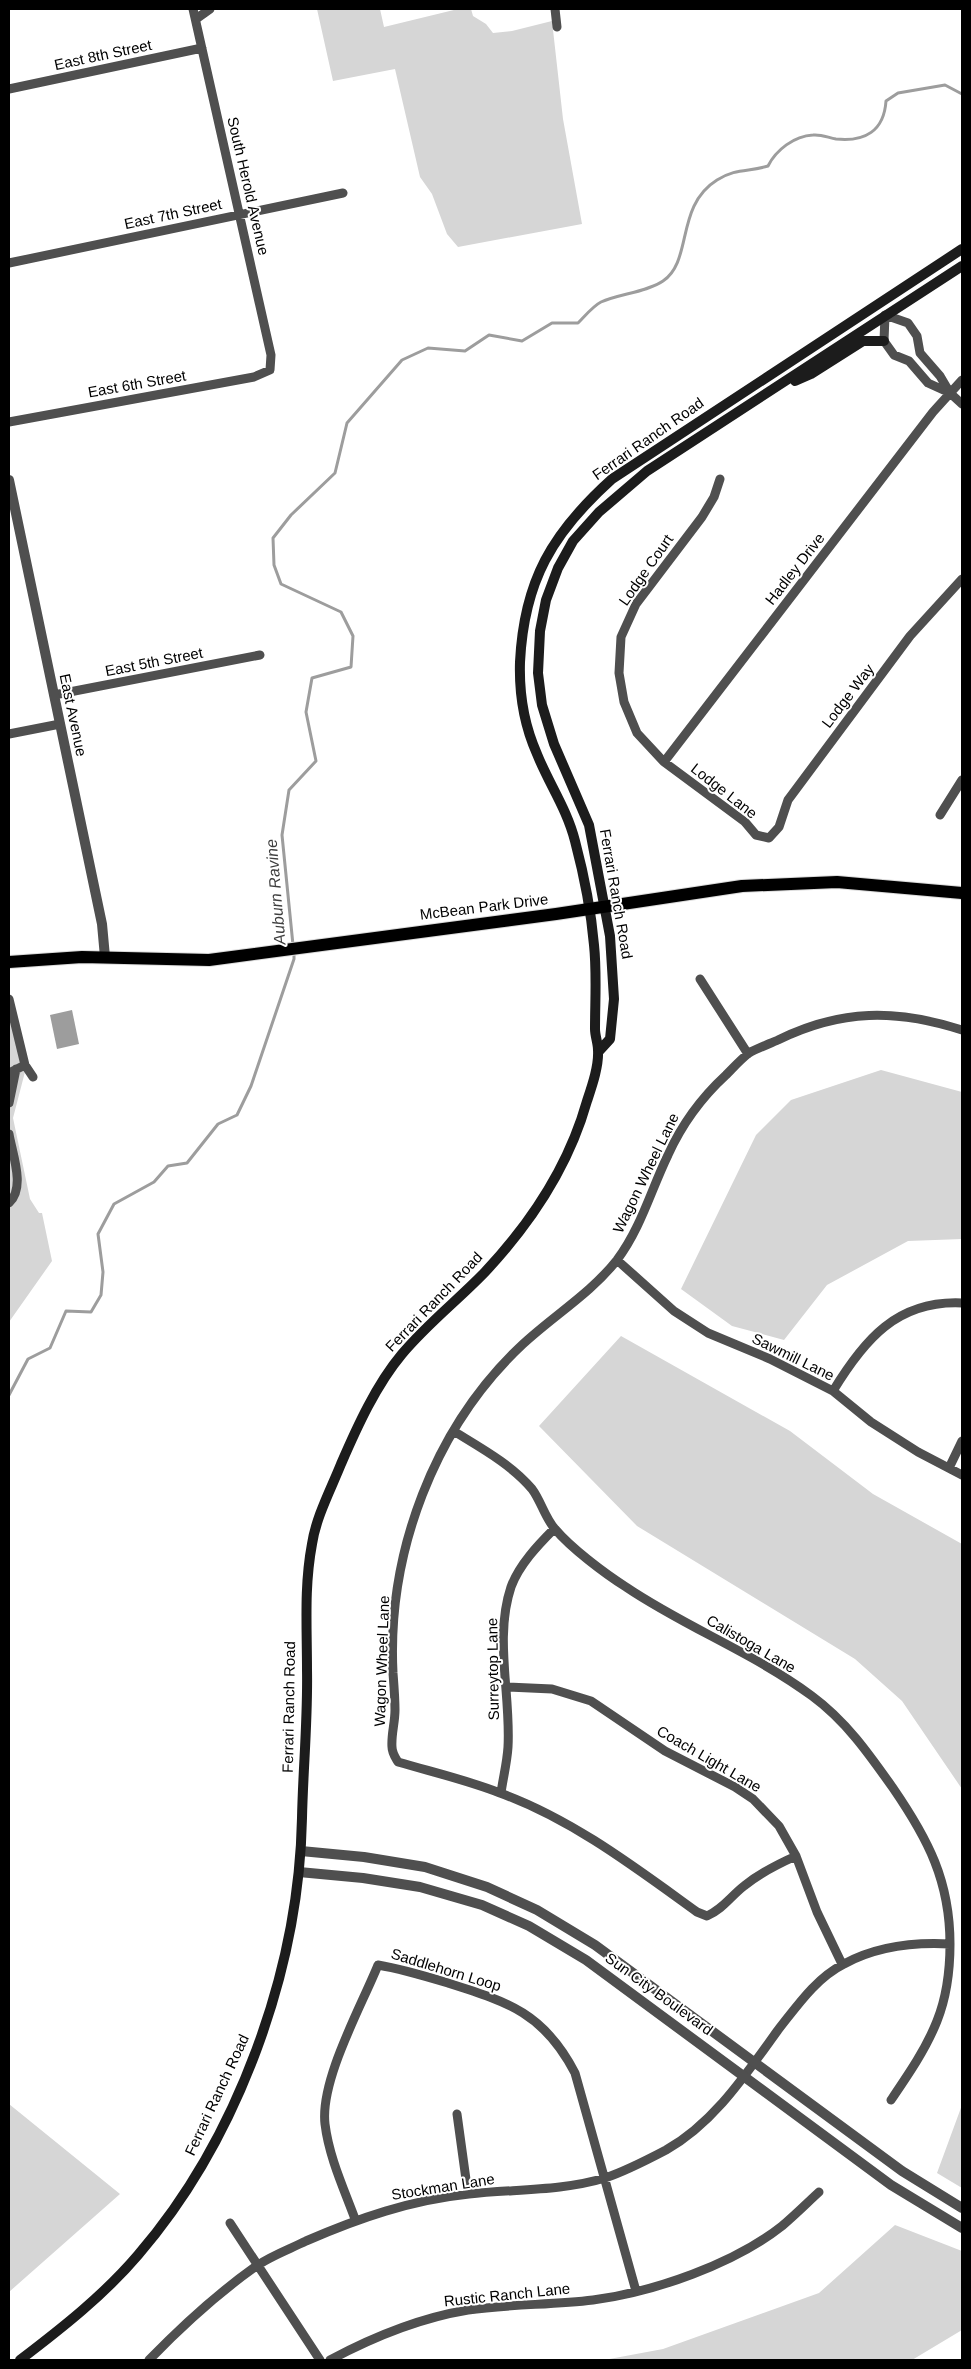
<svg xmlns="http://www.w3.org/2000/svg" width="971" height="2369" font-family="Helvetica,sans-serif">
<style>
.green{fill:#d6d6d6}
.water{fill:#9d9d9d}
.lines{fill:none;stroke-linecap:round;stroke-linejoin:round}
.stream{stroke:#9d9d9d;stroke-width:3}
.primary-casing{stroke:#dbdbdb;stroke-width:14}
.minor{stroke:#4f4f4f;stroke-width:9}
.tertiary{stroke:#4f4f4f;stroke-width:10}
.secondary{stroke:#1c1c1c;stroke-width:10}
.primary{stroke:#000;stroke-width:12}
.labels{text-anchor:middle;stroke-width:4;stroke-linejoin:round;paint-order:stroke}
.street-label{font-size:15px;fill:#000;stroke:#fff}
.water-label{font-size:16px;font-style:italic;fill:#3e3e3e;stroke:#fff}
</style>
<rect width="100%" height="100%" fill="#fff"/>
<path class="green" d="M317,9H380L384,27L458,9H471L473,16L486,24L493,33L512,31L552,21L563,119L582,224L458,247L447,234L432,194L420,177L395,69L333,81Z
M9,998L26,1068L13,1118L30,1199L39,1213H42L52,1261L9,1322Z
M881,1070L962,1092V1239L908,1241L827,1285L784,1340L732,1326L681,1289L756,1135L791,1100Z
M621,1336L790,1431L873,1494L962,1544V1789L902,1701L855,1659L637,1526L539,1426Z
M9,2104L120,2194L9,2292Z
M962,2105V2188L937,2173Z
M895,2225L962,2251V2330L912,2360H604L663,2349L819,2293Z"/>
<path class="water" d="M72,1010L79,1044L57,1049L50,1015Z"/>
<g class="lines">
<path class="stream" d="M293,945L282,835L289,790L316,761L306,712L312,678L351,667L353,636L341,612L281,584L274,565L273,538L291,515L335,473L347,423L402,360L428,348L465,351L489,335L522,341L552,323H578C585,316 593,306 601,302C619,294 647,292 663,281C693,261 675,206 717,180C736,168 749,172 768,166C776,150 794,136 813,135C821,134 829,138 836,139C865,142 884,131 886,101L898,93L945,85L962,94
M9,1395L28,1359L50,1348L66,1311L91,1312L101,1295L103,1272L98,1234L114,1204L154,1182L168,1166L187,1163L218,1124L237,1115L251,1086L294,959V952"/>
<g class="primary-casing">
<path id="primary" d="M9,962L82,957L209,960L556,914L742,886L837,882L962,893"/>
</g>
<path class="minor" d="M555,9L557,27
M196,19L210,9
M9,89L202,48
M9,263L343,193
M950,393L940,376L920,353L917,336L908,323L885,315L884,341L894,355L909,361L928,383L950,393L962,404
M9,422L254,377L270,370L271,355L193,9
M720,479L714,497L702,517L636,604L621,637L619,673L624,702L637,733L664,762L745,822L756,835L769,838L779,827L788,800L910,636L962,579
M54,695L260,655
M9,734L60,724
M664,762L933,412L962,380
M940,815L962,780
M700,979L748,1054
M9,999L25,1065L9,1073
M25,1065L33,1077
M9,1103L16,1069
M9,1134C12,1153 26,1188 9,1203
M617,1260L674,1311L708,1333L770,1359L833,1391L871,1422L918,1452L962,1475
M833,1391C864,1340 897,1300 962,1303
M455,1432C481,1448 512,1465 532,1489C541,1501 545,1518 555,1529C571,1548 604,1573 626,1587C685,1627 754,1653 812,1696C846,1721 869,1754 893,1788C928,1839 950,1881 950,1944C950,1971 947,1996 937,2021C926,2049 908,2075 891,2100
M949,1468L962,1441
M506,1687L552,1689L591,1701L665,1751L735,1787L753,1799L779,1826L796,1856L817,1912L842,1964
M501,1793C503,1778 507,1763 508,1747C511,1695 494,1638 511,1587C519,1565 538,1545 554,1529
M796,1856C778,1864 760,1873 744,1886C731,1896 723,1909 707,1916L697,1912C636,1868 572,1819 500,1793C467,1780 432,1772 398,1762C395,1757 392,1753 392,1747C391,1735 395,1723 395,1710C395,1698 394,1686 393,1673C387,1553 434,1427 523,1344C553,1316 591,1293 617,1260C641,1228 651,1190 668,1155C682,1124 701,1098 726,1075C733,1068 741,1059 749,1053C758,1048 769,1044 778,1040C841,1009 896,1009 962,1030
M457,2114L468,2194
M355,2219C344,2189 329,2157 325,2124C320,2080 361,2007 378,1965C402,1969 425,1976 448,1983C508,2002 544,2013 575,2073L636,2291
M230,2223L320,2360
M149,2360C182,2326 217,2294 255,2267C270,2256 290,2249 306,2241C359,2218 411,2200 469,2194C514,2189 562,2191 605,2178C626,2171 647,2160 666,2150C714,2123 746,2074 778,2030C797,2006 816,1978 844,1964C877,1946 913,1942 950,1944
M330,2360C373,2337 419,2318 468,2310C509,2304 552,2305 593,2300C654,2292 734,2264 782,2226C795,2215 807,2203 819,2192"/>
<path class="tertiary" d="M9,480L102,924L105,957
M301,1851L364,1857L425,1867L487,1887L537,1910L595,1945L902,2171L962,2208
M299,1872L363,1878L420,1887L482,1905L529,1926L586,1960L891,2185L962,2228"/>
<path class="secondary" d="M795,381L811,374L863,341H884
M599,1051L610,1039L614,999L610,936L589,825L554,744L542,705L538,673L540,631L546,600L558,568L573,541L599,512L647,471L962,266
M20,2360C62,2328 104,2295 138,2255C238,2139 299,1970 302,1818C303,1769 308,1719 307,1670C307,1626 304,1587 312,1544C316,1517 331,1489 341,1464C357,1427 376,1385 402,1354C427,1324 458,1300 485,1272C530,1224 569,1165 587,1101C592,1086 599,1066 598,1050C598,1043 595,1036 595,1029C595,1001 597,973 594,945C591,910 584,875 575,841C567,809 549,784 537,754C524,725 519,694 520,662C524,581 552,533 612,479L962,249"/>
<use href="#primary" class="primary"/>
</g>
<g class="labels">
<g class="street-label">
<text transform="translate(103 55) rotate(-12)" y="5">East 8th Street</text>
<text transform="translate(248 186) rotate(77)" y="5">South Herold Avenue</text>
<text transform="translate(173 214) rotate(-12)" y="5">East 7th Street</text>
<text transform="translate(137 384) rotate(-10)" y="5">East 6th Street</text>
<text transform="translate(648 439) rotate(-35)" y="5">Ferrari Ranch Road</text>
<text transform="translate(795 569) rotate(-52)" y="5">Hadley Drive</text>
<text transform="translate(646 570) rotate(-55)" y="5">Lodge Court</text>
<text transform="translate(154 662) rotate(-11)" y="5">East 5th Street</text>
<text transform="translate(848 696) rotate(-53)" y="5">Lodge Way</text>
<text transform="translate(73 715) rotate(78)" y="5">East Avenue</text>
<text transform="translate(724 791) rotate(38)" y="5">Lodge Lane</text>
<text transform="translate(616 894) rotate(80)" y="5">Ferrari Ranch Road</text>
<text transform="translate(484 907) rotate(-7)" y="5">McBean Park Drive</text>
<text transform="translate(646 1173) rotate(-64)" y="5">Wagon Wheel Lane</text>
<text transform="translate(434 1302) rotate(-46)" y="5">Ferrari Ranch Road</text>
<text transform="translate(793 1357) rotate(26)" y="5">Sawmill Lane</text>
<text transform="translate(751 1644) rotate(30)" y="5">Calistoga Lane</text>
<text transform="translate(382 1661) rotate(-88)" y="5">Wagon Wheel Lane</text>
<text transform="translate(493 1669) rotate(-91)" y="5">Surreytop Lane</text>
<text transform="translate(289 1707) rotate(-89)" y="5">Ferrari Ranch Road</text>
<text transform="translate(709 1759) rotate(30)" y="5">Coach Light Lane</text>
<text transform="translate(446 1970) rotate(17)" y="5">Saddlehorn Loop</text>
<text transform="translate(659 1994) rotate(36)" y="5">Sun City Boulevard</text>
<text transform="translate(217 2095) rotate(-65)" y="5">Ferrari Ranch Road</text>
<text transform="translate(443 2187) rotate(-9)" y="5">Stockman Lane</text>
<text transform="translate(507 2295) rotate(-6)" y="5">Rustic Ranch Lane</text>
</g>
<g class="water-label">
<text transform="translate(275 892) rotate(-95)" y="6">Auburn Ravine</text>
</g>
</g>
<rect width="971" height="2369" fill="none" stroke="#000000" stroke-width="20"/>
</svg>
